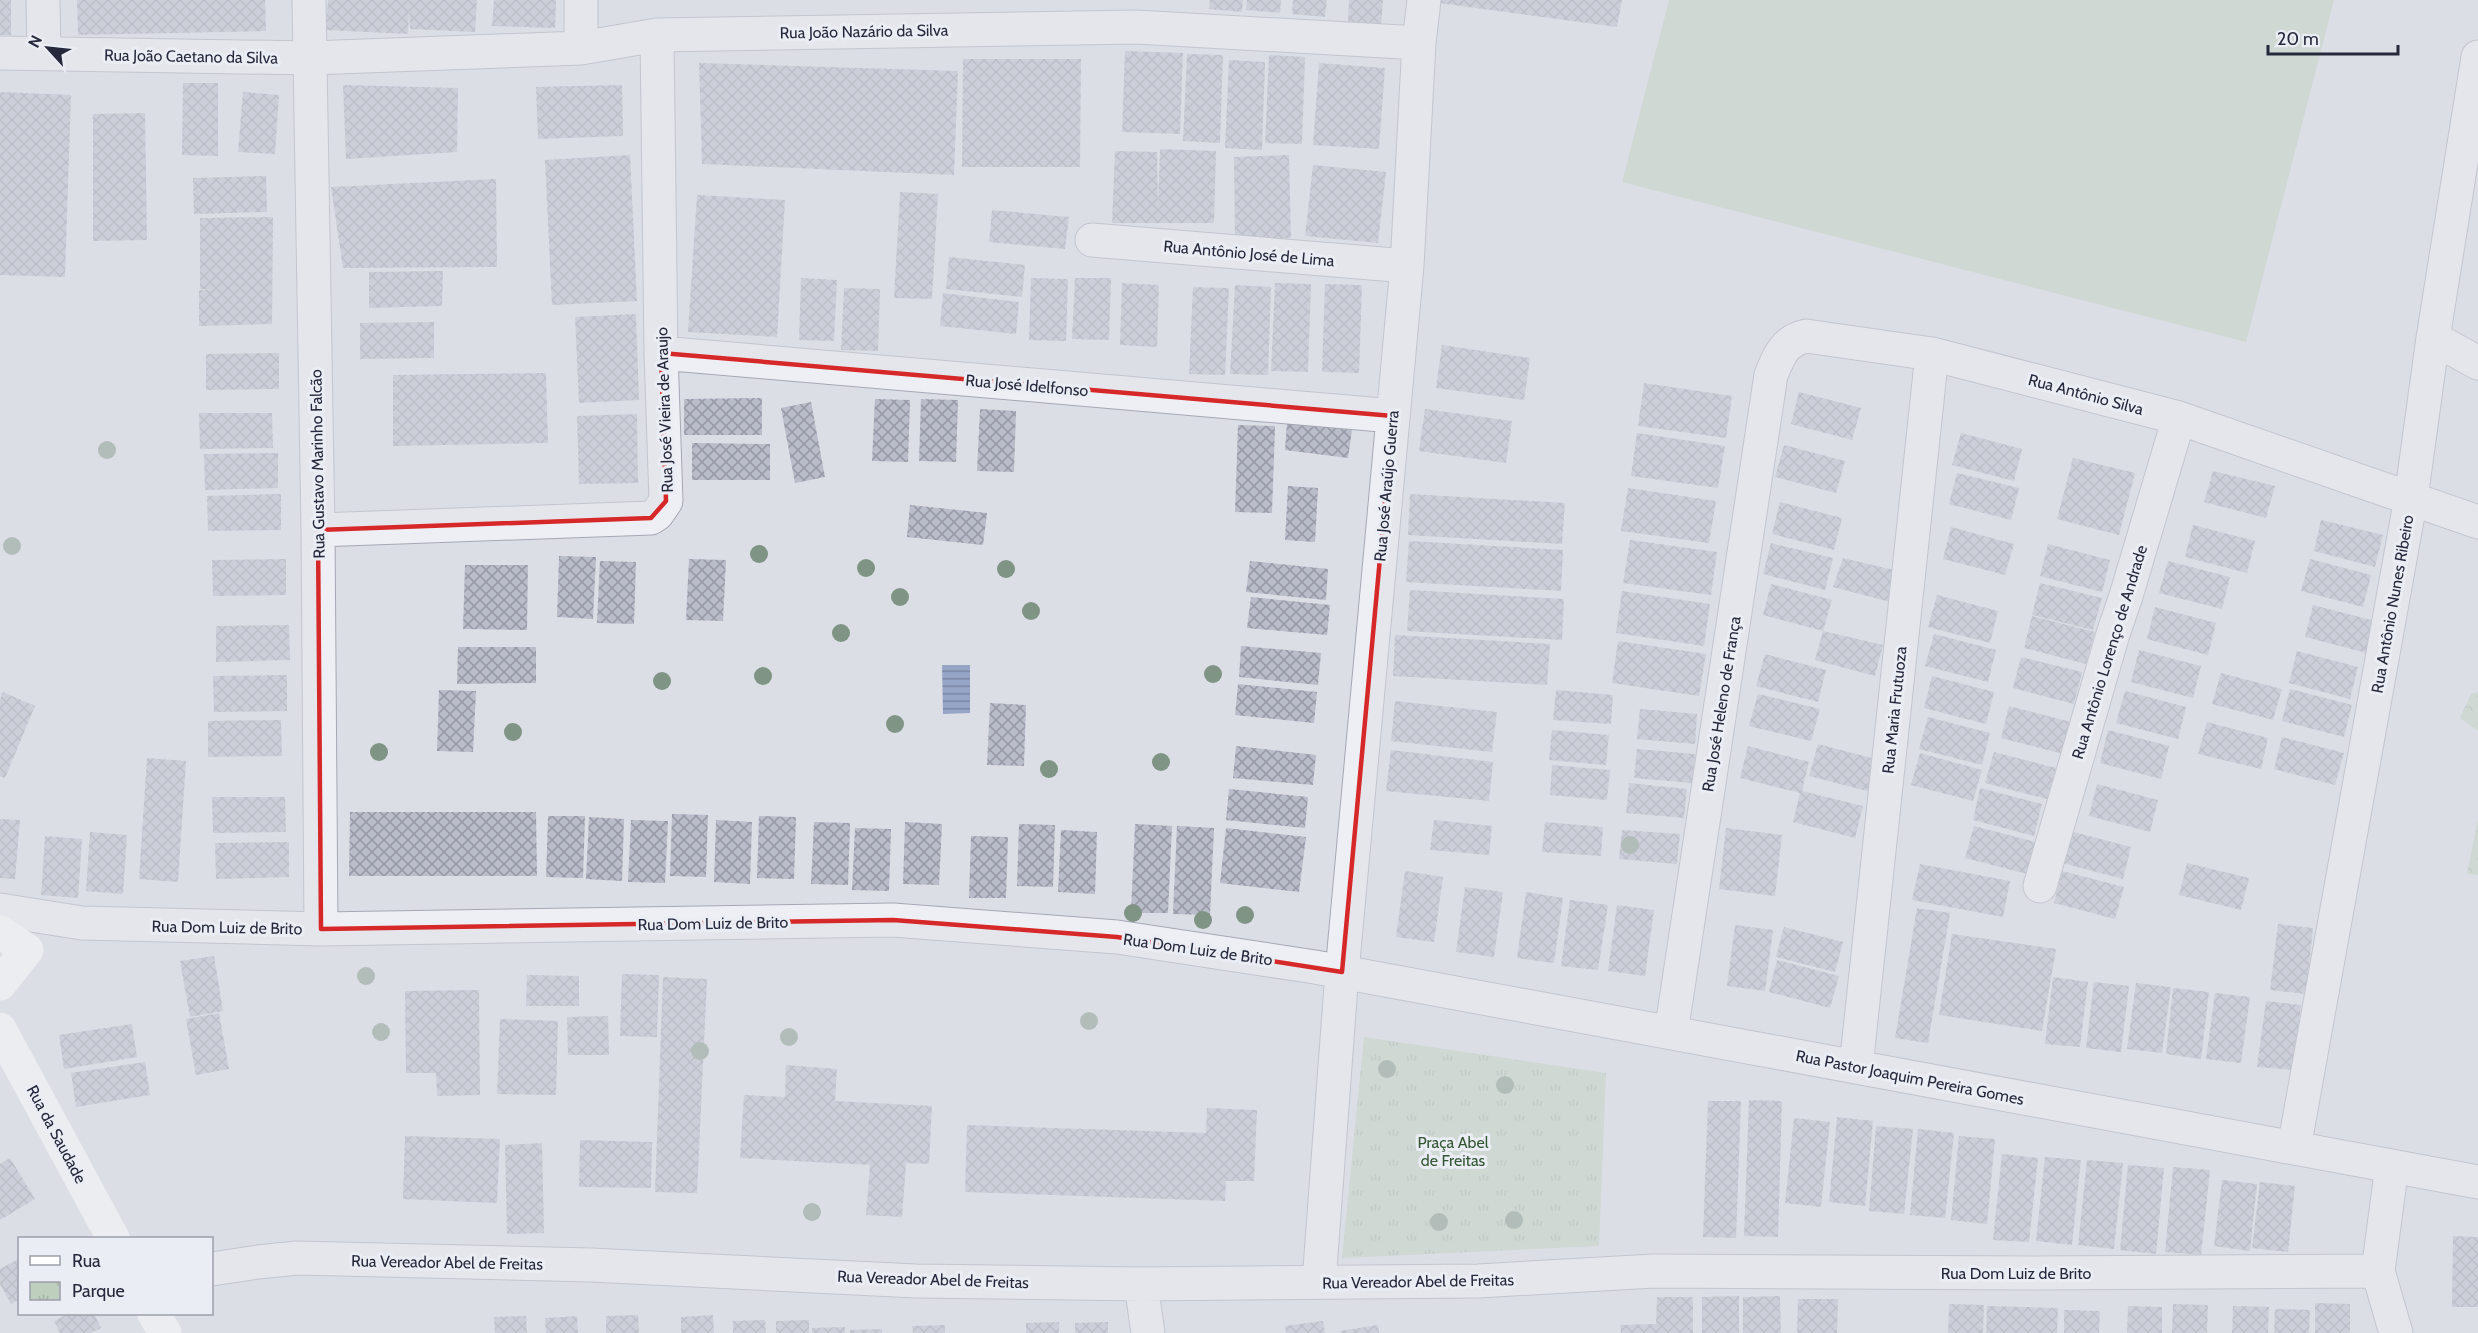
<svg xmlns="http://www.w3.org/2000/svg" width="2478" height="1333" font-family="Cabin,sans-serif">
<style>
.grass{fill:#bed0bd}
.forest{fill:url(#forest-crowns)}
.park{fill:url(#park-tufts)}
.water{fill:url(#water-rules)}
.building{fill:url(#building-cross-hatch)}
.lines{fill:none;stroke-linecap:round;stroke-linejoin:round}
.minor-casing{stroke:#a5a8b3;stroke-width:35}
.minor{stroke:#eeeff4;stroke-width:33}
.secondary{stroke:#fff;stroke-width:33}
.tree{fill:#7f9484}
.marked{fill:none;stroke:#d62828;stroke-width:4.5;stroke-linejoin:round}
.labels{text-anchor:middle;stroke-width:6;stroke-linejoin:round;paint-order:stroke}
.street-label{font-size:16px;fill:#26293c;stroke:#ebedf4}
.park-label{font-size:16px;fill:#335734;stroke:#ebedf4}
</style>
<defs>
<pattern id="forest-crowns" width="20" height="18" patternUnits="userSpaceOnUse" patternTransform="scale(1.5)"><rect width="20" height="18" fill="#bed0bd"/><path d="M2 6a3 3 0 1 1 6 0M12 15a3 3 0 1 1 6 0" fill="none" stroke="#a3b3a3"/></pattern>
<pattern id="park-tufts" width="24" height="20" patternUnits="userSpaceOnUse" patternTransform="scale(1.5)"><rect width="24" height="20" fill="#bed0bd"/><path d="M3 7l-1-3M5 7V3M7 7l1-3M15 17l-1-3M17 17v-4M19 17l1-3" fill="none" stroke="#a3b3a3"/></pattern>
<pattern id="water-rules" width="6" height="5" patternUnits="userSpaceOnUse" patternTransform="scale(1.5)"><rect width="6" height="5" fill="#96a4c6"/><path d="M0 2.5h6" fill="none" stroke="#7a86a2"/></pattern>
<pattern id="building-cross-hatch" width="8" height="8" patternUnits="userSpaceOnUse" patternTransform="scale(1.5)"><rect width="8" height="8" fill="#b9bcc9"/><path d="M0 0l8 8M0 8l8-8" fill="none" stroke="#9699a4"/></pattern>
</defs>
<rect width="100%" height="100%" fill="#dcdee6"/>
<path class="grass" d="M1669,0H2334L2246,342L1622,182Z"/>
<path class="forest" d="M2478,692V731L2460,718L2471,694Z
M2478,819V875L2467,874Z"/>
<path class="park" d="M1364,1037L1606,1073L1599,1246L1342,1258Z"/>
<path class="water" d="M942,665H970V713L943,714Z"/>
<path class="building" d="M0,0H11V35H0Z
M77,0H265L266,31L78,35Z
M328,0H477L475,32L410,29L409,10L408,34L326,30Z
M494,0H556L555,28L492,26Z
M1210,0H1243L1242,12L1209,9Z
M1247,0H1281L1280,13L1246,10Z
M1293,0H1327L1325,17L1292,14Z
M1349,0H1383L1381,25L1348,23Z
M1439,0H1622L1617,27L1439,3Z
M1125,51L1183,53L1180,134L1122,132Z
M1187,54L1223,55L1220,143L1183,141Z
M1269,55L1305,57L1302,144L1265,143Z
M963,59H1081L1080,167H962Z
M1229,60L1265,62L1262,150L1225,148Z
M699,63L958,71L954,175L702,164Z
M1319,63L1385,68L1379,149L1313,145Z
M183,83H218V156L182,155Z
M343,85L458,88L457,152L346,159Z
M622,85L623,136L538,139L536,87Z
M0,92L71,95L65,277L0,275Z
M243,92L279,95L275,154L238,152Z
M145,113L147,240L93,241V114Z
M1160,149L1216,151L1214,223H1112L1115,151L1157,152L1158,208Z
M630,155L637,301L552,305L545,160Z
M1289,155L1291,238L1235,240L1234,157Z
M1313,165L1386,172L1378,243L1305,236Z
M266,176L267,212L194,214L193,178Z
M496,179L497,267L343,268L331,187Z
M900,192L938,194L932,299L894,298Z
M697,195L785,200L777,337L688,332Z
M992,210L1069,217L1065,249L989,242Z
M273,217L272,324L199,326V290H212L200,289V218Z
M949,257L1025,265L1022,297L946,289Z
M443,271L442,306L369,308V272Z
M801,278L837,280L834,341L799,340Z
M1031,278L1068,279L1066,341L1029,340Z
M1075,278H1111L1109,340L1072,339Z
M1122,283L1159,285L1157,347L1120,345Z
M1275,283L1311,284L1308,372L1271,371Z
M1325,284L1362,285L1359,373L1322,372Z
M1235,285L1271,287L1268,375L1230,374Z
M1193,287L1229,288L1225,375L1189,374Z
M844,288L880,289L878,351L841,350Z
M943,293L1019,302L1016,334L940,326Z
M636,314L639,400L579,403L575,317Z
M434,322V358L360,359V323Z
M1442,345L1530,358L1524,400L1436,388Z
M279,353V389L206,390V354Z
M546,373L548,443L393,446V375Z
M1644,383L1732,396L1726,438L1638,426Z
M1799,392L1861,408L1852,440L1791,424Z
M762,398V435H684V399Z
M875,399L910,400L908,462L872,461Z
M921,399L958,400L956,462L919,461Z
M811,402L825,477L795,483L781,408Z
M980,409L1016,411L1014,472L977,471Z
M1425,409L1512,421L1506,463L1419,451Z
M199,413H272L273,448L200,449Z
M637,414L638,483L579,484L577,416Z
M1287,422L1352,430L1348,458L1285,450Z
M1238,425L1275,426L1272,513L1235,512Z
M1637,433L1725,446L1718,488L1631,476Z
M1961,433L2022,449L2014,481L1952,465Z
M692,443L770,444V480H692Z
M1784,445L1845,461L1836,493L1775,477Z
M278,453V488L205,490L204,454Z
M2073,458L2135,473L2119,535L2057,519Z
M2213,471L2275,486L2266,518L2204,502Z
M1957,473L2019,488L2011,520L1949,504Z
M1288,486L1318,488L1315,542L1285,540Z
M1628,488L1716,501L1709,543L1621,531Z
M281,494V530L208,531L207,496Z
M1410,494L1565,503L1562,544L1408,535Z
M1780,502L1842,518L1834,550L1772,534Z
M910,505L987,513L983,545L907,537Z
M2321,520L2383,535L2375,567L2314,551Z
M2193,525L2255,541L2247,573L2185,557Z
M1951,527L2014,544L2005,575L1943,559Z
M1630,540L1717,552L1711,595L1623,583Z
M1409,541L1563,550L1561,591L1406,582Z
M1771,543L1833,558L1825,590L1763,574Z
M2048,544L2110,560L2102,592L2040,576Z
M559,556L596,557L593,619L557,617Z
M1843,558L1902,572L1894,603L1833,587Z
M286,559V595L213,596L212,560Z
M689,559L726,560L723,621L686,620Z
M2310,559L2371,575L2363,607L2301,591Z
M600,561L636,562L634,624L597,623Z
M1250,561L1328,569L1326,600L1246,592Z
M2168,561L2230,577L2222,609L2159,593Z
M465,565H528L527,630L463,629Z
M2040,583L2102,598L2093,630L2032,615Z
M1771,584L1832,600L1823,631L1763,615Z
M1410,590L1564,599L1562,640L1407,631Z
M1622,591L1710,604L1704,646L1616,633Z
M1937,595L1998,611L1990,643L1928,627Z
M1251,597L1330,605L1327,635L1247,628Z
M2313,605L2375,621L2367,653L2305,637Z
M2155,607L2216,623L2208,655L2147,639Z
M2032,616L2095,632L2086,664L2024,648Z
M289,625L290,660L216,662V626Z
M1823,631L1883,645L1875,676L1815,660Z
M1934,634L1996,650L1988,682L1925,666Z
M1395,635L1550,644L1547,685L1393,676Z
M1618,641L1706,654L1699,696L1612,683Z
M1241,646L1321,653L1318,685L1239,677Z
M458,647H536V683L457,684Z
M2139,650L2201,666L2193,698L2131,682Z
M2297,651L2358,667L2350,699L2289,683Z
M1765,654L1826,670L1818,702L1756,686Z
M2021,657L2082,672L2074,704L2013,688Z
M2221,673L2282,689L2273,720L2212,704Z
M287,675V711L214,712L213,676Z
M1932,676L1994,692L1986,724L1924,708Z
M1238,684L1317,692L1314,723L1235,715Z
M2290,689L2352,705L2344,737L2282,721Z
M439,690L476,691L473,752L437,751Z
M1556,690L1613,695L1611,724L1553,720Z
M2125,691L2186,707L2178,739L2116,723Z
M3,692L35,706L5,778L0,776V699Z
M1758,694L1820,709L1811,741L1749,726Z
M1395,701L1497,712L1492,752L1391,741Z
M990,703L1026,705L1024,766L987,765Z
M2009,706L2071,722L2063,754L2001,738Z
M1640,709L1697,714L1695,744L1637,739Z
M1928,717L1990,733L1982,765L1919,749Z
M281,720L282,756L208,757V721Z
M2207,722L2268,738L2261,769L2198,754Z
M1552,730L1609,735L1606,765L1549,760Z
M2108,730L2169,746L2161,779L2100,763Z
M2282,737L2344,753L2335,785L2274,769Z
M1818,744L1879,760L1871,792L1809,776Z
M1236,746L1316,755L1313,785L1233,778Z
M1748,746L1809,762L1802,791L1863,806L1855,838L1793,822L1800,793L1740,778Z
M1637,749L1695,754L1692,783L1634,778Z
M1391,750L1493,762L1489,801L1386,791Z
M1994,752L2056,768L2047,799L1985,783Z
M1920,753L1982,770L1973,801L1911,785Z
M147,758L186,761L178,882L139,879Z
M1552,765L1610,770L1607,800L1550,795Z
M1629,783L1687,789L1684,818L1626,813Z
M2097,784L2158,800L2150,832L2089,816Z
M1980,788L2042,804L2034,836L1973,820Z
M1229,789L1308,797L1305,828L1226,820Z
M212,797H285L286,832L213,833Z
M350,812H536L537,876H349Z
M672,814L708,815L706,877L670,876Z
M548,816H585L583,878L546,877Z
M759,816L796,817L794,879L757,878Z
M589,817L624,819L622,881L586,879Z
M0,819L20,820L15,879L0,878Z
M631,820L668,821L665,883L628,882Z
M716,820L752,822L750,884L714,882Z
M1434,820L1492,826L1489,855L1430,850Z
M814,822L850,823L848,885L811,884Z
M905,822L942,824L939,885L903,884Z
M1545,822L1603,827L1601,856L1542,852Z
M1019,824L1055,825L1053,887L1017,886Z
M1135,824L1172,826L1168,913H1131Z
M1177,826L1214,828L1210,915L1173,914Z
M1974,826L2036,842L2027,874L1965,858Z
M855,828L891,829L889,891L852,890Z
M1226,828L1306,837L1299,892L1220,883Z
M1726,828L1782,835L1775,896L1719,889Z
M1061,830L1097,832L1095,894L1058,892Z
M1622,830L1680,834L1677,864L1619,859Z
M2070,831L2131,847L2123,879L2062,863Z
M90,832L127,835L123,894L86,891Z
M45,836L82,839L78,898L41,895Z
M971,836L1008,837L1006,898H969Z
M289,842V877L216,879L215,843Z
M2187,863L2249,878L2241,910L2179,895Z
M1920,864L2010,881L2003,917L1912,900Z
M1405,871L1443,877L1434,942L1396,937Z
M2062,871L2124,887L2115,919L2054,903Z
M1465,887L1503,892L1494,957L1456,952Z
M1526,892L1563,898L1554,963L1517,958Z
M1570,900L1608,905L1598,970L1561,966Z
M1617,905L1654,910L1645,976L1608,971Z
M1917,908L1950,913L1928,1043L1895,1038Z
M2278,924L2313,928L2306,994L2270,990Z
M1735,925L1773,930L1765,991L1727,986Z
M1784,927L1843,942L1835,972L1776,957Z
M1952,934L2056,949L2042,1031L1939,1015Z
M214,956L223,1011L190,1017L180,961Z
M1777,960L1839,976L1830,1008L1769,992Z
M622,974L659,975L657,1037L620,1036Z
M527,975L579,976V1006H526Z
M663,977L707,979L697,1193L655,1192Z
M2053,977L2088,982L2080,1047L2045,1044Z
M2094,982L2129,986L2121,1052L2086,1048Z
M2136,983L2171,987L2162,1053L2127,1049Z
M2173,988L2209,992L2201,1059L2166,1054Z
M479,990L480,1095L437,1096L436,1073H406L405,991Z
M2215,993L2250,997L2241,1063L2206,1059Z
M2266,1001L2301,1005L2293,1070L2257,1067Z
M219,1013L229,1069L196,1075L186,1019Z
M608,1016L609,1055H568L567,1017Z
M500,1019L558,1021L556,1095L497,1094Z
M132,1024L137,1057L64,1069L59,1035Z
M145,1062L150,1095L76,1107L71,1073Z
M786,1065L837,1069L835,1101L932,1106L929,1164L906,1163L902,1217L866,1215L870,1165L740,1158L744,1095L785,1097Z
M1749,1100L1782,1101L1778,1237L1744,1236Z
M1708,1101H1741L1736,1238L1703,1237Z
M1207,1108L1257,1110L1254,1181H1226L1225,1201L965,1192L967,1125L1206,1133Z
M1837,1117L1873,1121L1865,1206L1829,1202Z
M1794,1118L1830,1122L1821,1207L1785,1203Z
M1876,1126L1913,1129L1904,1214L1869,1211Z
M1918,1129L1954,1133L1945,1218L1910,1215Z
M405,1136L500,1139L497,1203L403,1199Z
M1959,1136L1995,1139L1987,1224L1951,1220Z
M580,1140L652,1142L651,1188L579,1187Z
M542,1143L544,1233L507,1234L505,1145Z
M2002,1154L2038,1158L2029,1242L1993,1240Z
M2045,1157L2081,1160L2072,1245L2036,1241Z
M10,1158L35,1199L0,1220V1164Z
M2087,1160L2123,1163L2114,1249L2078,1245Z
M2128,1165L2164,1168L2156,1254L2120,1250Z
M2173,1167L2210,1170L2201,1255L2165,1252Z
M2222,1180L2257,1184L2250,1251L2214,1246Z
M2260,1182L2295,1186L2288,1252L2252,1248Z
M2453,1236L2478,1237V1307H2452Z
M20,1258V1299L11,1304L0,1284V1269Z
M1739,1296V1333H1702V1297Z
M1780,1296L1781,1333H1743V1297Z
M1657,1297H1693V1333H1621L1620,1325L1656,1324Z
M1798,1299H1838L1837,1333H1797Z
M2315,1303L2350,1304V1333H2315Z
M1949,1304L1984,1305L1983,1333H1948Z
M2173,1304L2208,1305L2207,1333H2172Z
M1987,1306L2058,1308L2057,1333H1986Z
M2128,1306L2162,1307V1333H2127Z
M2233,1306L2269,1307L2268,1333H2232Z
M2275,1309L2310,1310L2309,1333H2274Z
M2064,1310L2100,1311L2099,1333H2064Z
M68,1314H94L101,1328L91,1333H60L54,1321Z
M638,1315L639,1333H606V1316Z
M713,1315L714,1333H681V1317Z
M526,1316L527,1333H495L494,1317Z
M577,1316L578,1333H546L545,1318Z
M765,1320L766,1333H733V1321Z
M809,1320V1333H776V1321Z
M1323,1321L1325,1333H1286L1285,1326Z
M1059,1322V1333H1026V1323Z
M1108,1322V1333H1075V1323Z
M945,1325V1333H913L912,1326Z
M1378,1325L1379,1333H1341L1340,1331Z
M845,1327V1333H812V1328Z
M882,1329V1333H850V1330Z"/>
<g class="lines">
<g class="minor-casing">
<path id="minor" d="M43,0L44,53
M309,0L318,530L321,929
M581,48V0
M0,53L310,58L581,48L657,35L1136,27L1419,43
M1092,240L1407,266
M2433,338L2478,363
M661,353L1393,416
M318,530L651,518L657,514L666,501L661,353L657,35
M2040,886L2113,634L2126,596L2179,418
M0,910L82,923L321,929L893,920L1117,937L1315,967L2478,1182
M1671,1033L1771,375C1779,356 1784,341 1806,336L1932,354L2179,418L2478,522
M1856,1067L1932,354
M2294,1148L2411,498L2433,338L2478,57
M2392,1166L2378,1271L2396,1333
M212,1269L258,1262L297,1258L591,1265L916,1281L1141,1284L1478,1281L1654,1271L2035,1273L2378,1271
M1319,1282L1342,972L1407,266L1419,43L1424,0
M1141,1284L1148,1333"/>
</g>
<use href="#minor" class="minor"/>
<path class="secondary" d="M0,932L27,950L0,984
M0,1029L113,1238
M154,1314L165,1333"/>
</g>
<g class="tree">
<circle cx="107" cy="450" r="9"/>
<circle cx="12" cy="546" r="9"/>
<circle cx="759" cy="554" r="9"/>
<circle cx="866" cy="568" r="9"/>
<circle cx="1006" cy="569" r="9"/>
<circle cx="900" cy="597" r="9"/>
<circle cx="1031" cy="611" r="9"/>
<circle cx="841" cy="633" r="9"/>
<circle cx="1213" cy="674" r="9"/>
<circle cx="763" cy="676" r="9"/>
<circle cx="662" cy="681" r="9"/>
<circle cx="895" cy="724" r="9"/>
<circle cx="513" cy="732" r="9"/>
<circle cx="379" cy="752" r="9"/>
<circle cx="1161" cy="762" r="9"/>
<circle cx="1049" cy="769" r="9"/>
<circle cx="1630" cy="845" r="9"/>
<circle cx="1133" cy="913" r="9"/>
<circle cx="1245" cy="915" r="9"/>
<circle cx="1203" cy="920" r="9"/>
<circle cx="366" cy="976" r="9"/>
<circle cx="1089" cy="1021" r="9"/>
<circle cx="381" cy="1032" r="9"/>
<circle cx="789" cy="1037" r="9"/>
<circle cx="700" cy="1051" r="9"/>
<circle cx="1387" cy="1069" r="9"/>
<circle cx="1505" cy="1085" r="9"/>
<circle cx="812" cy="1212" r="9"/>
<circle cx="1514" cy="1220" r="9"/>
<circle cx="1439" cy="1222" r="9"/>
</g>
<path d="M0 0H2478V1333H0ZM661,353L1393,416L1342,972L1117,937L893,920L321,929L318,530L651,518L666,501Z" fill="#dcdee6" fill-opacity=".55" fill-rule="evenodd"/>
<path class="marked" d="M661,353L1393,416L1342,972L1117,937L893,920L321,929L318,530L651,518L666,501Z"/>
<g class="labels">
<g class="street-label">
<text transform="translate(864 31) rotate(-1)" y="6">Rua João Nazário da Silva</text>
<text transform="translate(191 56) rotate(1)" y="6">Rua João Caetano da Silva</text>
<text transform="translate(1249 253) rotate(5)" y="6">Rua Antônio José de Lima</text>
<text transform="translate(1027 385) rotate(5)" y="6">Rua José Idelfonso</text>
<text transform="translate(2086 394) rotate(15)" y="6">Rua Antônio Silva</text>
<text transform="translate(664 410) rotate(-92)" y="6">Rua José Vieira de Araujo</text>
<text transform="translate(317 464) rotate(-91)" y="6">Rua Gustavo Marinho Falcão</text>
<text transform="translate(1386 486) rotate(-85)" y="6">Rua José Araújo Guerra</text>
<text transform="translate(2392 604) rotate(-80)" y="6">Rua Antônio Nunes Ribeiro</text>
<text transform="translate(2109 652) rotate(-73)" y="6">Rua Antônio Lorenço de Andrade</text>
<text transform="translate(1721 704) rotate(-81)" y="6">Rua José Heleno de França</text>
<text transform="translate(1894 710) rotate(-84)" y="6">Rua Maria Frutuoza</text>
<text transform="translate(713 923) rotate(-1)" y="6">Rua Dom Luiz de Brito</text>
<text transform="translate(227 927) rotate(1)" y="6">Rua Dom Luiz de Brito</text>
<text transform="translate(1198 949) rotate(8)" y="6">Rua Dom Luiz de Brito</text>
<text transform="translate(1910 1077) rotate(11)" y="6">Rua Pastor Joaquim Pereira Gomes</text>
<text transform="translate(57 1134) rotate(62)" y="6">Rua da Saudade</text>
<text transform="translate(447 1262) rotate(1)" y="6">Rua Vereador Abel de Freitas</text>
<text x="2016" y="1279">Rua Dom Luiz de Brito</text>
<text transform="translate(933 1279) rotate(2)" y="6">Rua Vereador Abel de Freitas</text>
<text transform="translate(1418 1281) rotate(-1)" y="6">Rua Vereador Abel de Freitas</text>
</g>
<g class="park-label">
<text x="1453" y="1148">Praça Abel<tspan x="1453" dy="18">de Freitas</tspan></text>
</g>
</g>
<rect x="18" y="1237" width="195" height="78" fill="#ebedf4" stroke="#9c9faa" stroke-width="1.5"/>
<rect x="30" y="1256" width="30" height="9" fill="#ffffff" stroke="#9c9faa" stroke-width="1.5"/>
<text x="72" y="1267" font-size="18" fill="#26293c">Rua</text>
<rect x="30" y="1282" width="30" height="18" fill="url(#park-tufts)" stroke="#9c9faa" stroke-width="1.5"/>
<text x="72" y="1297" font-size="18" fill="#26293c">Parque</text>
<g transform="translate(48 48) rotate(297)" stroke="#ebedf4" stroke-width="4.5" paint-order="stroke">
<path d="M0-4.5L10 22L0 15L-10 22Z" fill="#26293c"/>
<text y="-9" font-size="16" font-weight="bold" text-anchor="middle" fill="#26293c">N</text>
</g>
<path d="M2268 45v9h130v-9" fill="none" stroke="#26293c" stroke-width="3"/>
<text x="2277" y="45" font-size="18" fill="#26293c" stroke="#ebedf4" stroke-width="4.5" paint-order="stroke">20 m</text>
</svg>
